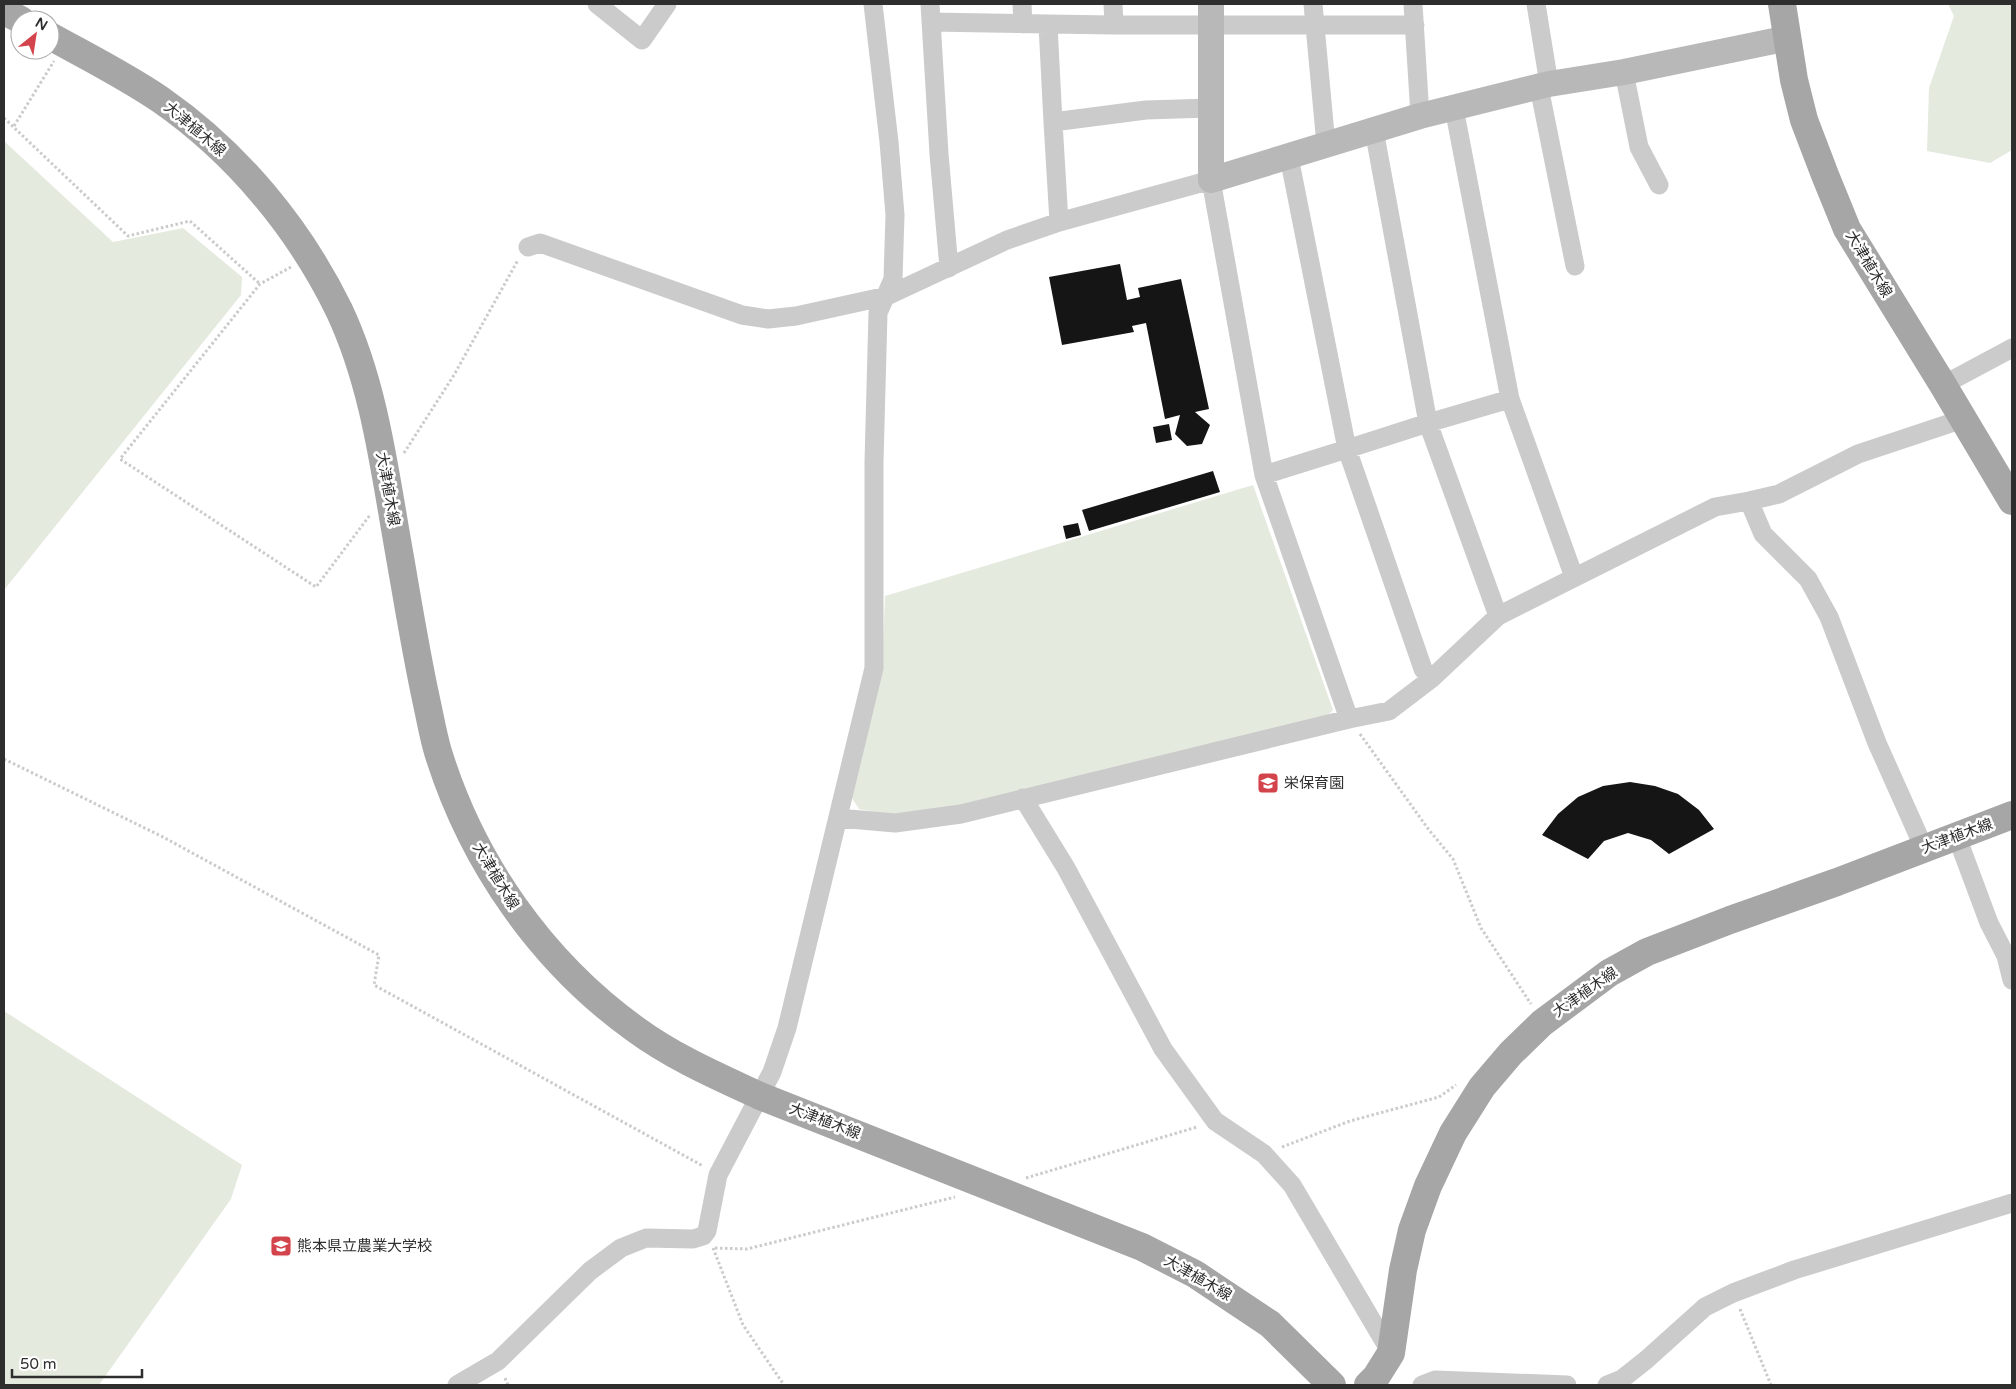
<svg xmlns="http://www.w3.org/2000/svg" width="2016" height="1389" font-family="'Varela Round','Noto Sans JP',sans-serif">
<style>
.green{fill:#e4eade}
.building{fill:#151515}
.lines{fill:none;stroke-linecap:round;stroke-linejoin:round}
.path{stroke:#cbcbcb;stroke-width:3;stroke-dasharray:2.5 2.5;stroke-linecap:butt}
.street{stroke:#cbcbcb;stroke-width:19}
.secondary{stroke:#b8b8b8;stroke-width:26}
.primary{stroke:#a6a6a6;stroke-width:28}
.labels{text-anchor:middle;stroke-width:5;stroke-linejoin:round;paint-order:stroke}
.street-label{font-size:15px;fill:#2e2e2e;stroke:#fff}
.poi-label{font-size:15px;fill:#2e2e2e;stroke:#fff;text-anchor:start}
</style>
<rect width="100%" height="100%" fill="#fff"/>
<path class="green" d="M1948,4H2012V150L1990,163L1927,151L1929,88L1954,16Z
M4,141L113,242L183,228L242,277L241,295L4,590Z
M1253,485L1333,710L1326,717L957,806L894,816L859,809L850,795L882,670L885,596Z
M4,1011L242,1165L231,1199L99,1385H4Z"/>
<path class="building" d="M1120,264L1127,300L1140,297L1138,288L1181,279L1209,409L1195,412L1210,425L1202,444L1187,446L1175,434L1180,415L1165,419L1146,323L1132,326L1134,332L1062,345L1049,277Z
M1169,424L1172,440L1156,443L1153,427Z
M1213,471L1220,492L1089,531L1082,510Z
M1078,523L1081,535L1066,539L1063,526Z
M1630,782L1655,786L1678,794L1699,810L1714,829L1669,854L1651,840L1628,833L1604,841L1588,859L1542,835L1558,814L1578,797L1603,786Z"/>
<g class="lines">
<path class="path" d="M4,118L128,236L190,221L260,284
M14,126L54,61
M291,267L260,284L120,459L316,587L370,515
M404,453L454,375L518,260
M1360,734L1429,830L1453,859L1481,928L1531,1004
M4,759L163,837L379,955L374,985L703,1166
M1282,1147L1350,1121L1439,1097L1456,1085
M1026,1178L1197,1127
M713,1248L743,1325L784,1385
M715,1248L747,1249L955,1197
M1740,1309L1771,1385
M505,1378L508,1385"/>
<path class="street" d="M597,4L642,40L667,4
M930,4L939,154L949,268
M1022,4L1023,24
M1113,4L1114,25
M1313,4L1326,145
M1413,4L1420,116
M1536,4L1549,84
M931,22L1114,25H1415
M1048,25L1053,122
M1624,72L1639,147L1659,185
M1539,87L1575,266
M1454,108L1510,399L1574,577
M1289,157L1347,449L1428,423L1374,130
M1059,222L1053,122L1146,110L1210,108
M528,247L540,243L742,315L768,319L796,316L887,296L1007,240L1059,222L1211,180L1264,475L1349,719
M1943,385L2012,348
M1264,475L1347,449L1423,669L1431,679
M1749,501L1763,534L1808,579L1829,617L1877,743L1924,848
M1498,616L1428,423L1510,399
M1023,798L1066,868L1163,1049L1215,1121L1264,1154L1292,1185L1391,1353
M838,818L895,823L961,814L1349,719L1389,711L1431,679L1498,616L1715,507L1749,501L1779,494L1858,454L1963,419
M1957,837L1989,923L2006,956L2012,980
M457,1385L498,1361L590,1271L621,1248L646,1238L693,1239L703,1236L707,1231L718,1175L772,1072L787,1028L874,668V462L878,313L893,279L895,215L889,142L873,4
M1422,1385L1435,1380L1567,1385
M1607,1385L1622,1379L1646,1360L1705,1307L1733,1293L1794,1270L2012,1203"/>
<path class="secondary" d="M1211,4V180L1420,116L1549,84L1624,72L1788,38"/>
<path class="primary" d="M1782,4L1794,80L1804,120L1825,175L1847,229L1943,385L2012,501
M4,11L21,20
M50,36C88,57 126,76 161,100C237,153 299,228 339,310C374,384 384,467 398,546C407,597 415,648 426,699C430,717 433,735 438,752C472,862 541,961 635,1029C673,1057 717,1076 760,1096L1142,1247L1195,1274L1270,1324L1332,1385
M1368,1385L1376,1377L1391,1353L1403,1270L1412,1230L1428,1186L1453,1133L1482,1087L1511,1053L1542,1023L1609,973L1647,952L1730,920L1837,882L2012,815"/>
</g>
<defs>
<g id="school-square" transform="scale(1.125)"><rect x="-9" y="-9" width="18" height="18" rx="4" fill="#d2434b" stroke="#fff"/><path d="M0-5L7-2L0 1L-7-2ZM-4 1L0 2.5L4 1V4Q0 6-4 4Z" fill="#fff"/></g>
<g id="university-square" transform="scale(1.125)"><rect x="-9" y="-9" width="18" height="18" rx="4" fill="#d2434b" stroke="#fff"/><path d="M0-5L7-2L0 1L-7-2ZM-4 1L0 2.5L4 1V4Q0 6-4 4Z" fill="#fff"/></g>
</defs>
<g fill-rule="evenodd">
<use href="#school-square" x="1268" y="783"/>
<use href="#university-square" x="281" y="1246"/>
</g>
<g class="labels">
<g class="street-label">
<text transform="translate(195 129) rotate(40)" y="5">大津植木線</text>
<text transform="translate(1869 264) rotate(59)" y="5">大津植木線</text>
<text transform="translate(388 489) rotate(80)" y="5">大津植木線</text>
<text transform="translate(1957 836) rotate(-20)" y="5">大津植木線</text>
<text transform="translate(496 876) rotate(59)" y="5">大津植木線</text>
<text transform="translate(1585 992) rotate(-35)" y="5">大津植木線</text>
<text transform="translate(825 1121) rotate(21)" y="5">大津植木線</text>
<text transform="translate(1198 1278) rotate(30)" y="5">大津植木線</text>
</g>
<g class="poi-label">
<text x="1284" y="788">栄保育園</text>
<text x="297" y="1251">熊本県立農業大学校</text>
</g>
</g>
<rect width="2016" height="1389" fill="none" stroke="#2e2e2e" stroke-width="10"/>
<g transform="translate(35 35) rotate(30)"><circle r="24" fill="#ffffff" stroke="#ababab"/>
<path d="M0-4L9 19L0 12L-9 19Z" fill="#d2434b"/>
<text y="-8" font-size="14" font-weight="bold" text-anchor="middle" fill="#2e2e2e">N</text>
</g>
<path d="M12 1369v8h130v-8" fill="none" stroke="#2e2e2e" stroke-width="2.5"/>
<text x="20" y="1369" font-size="15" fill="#2e2e2e" stroke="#ffffff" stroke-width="4" paint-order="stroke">50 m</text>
</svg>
